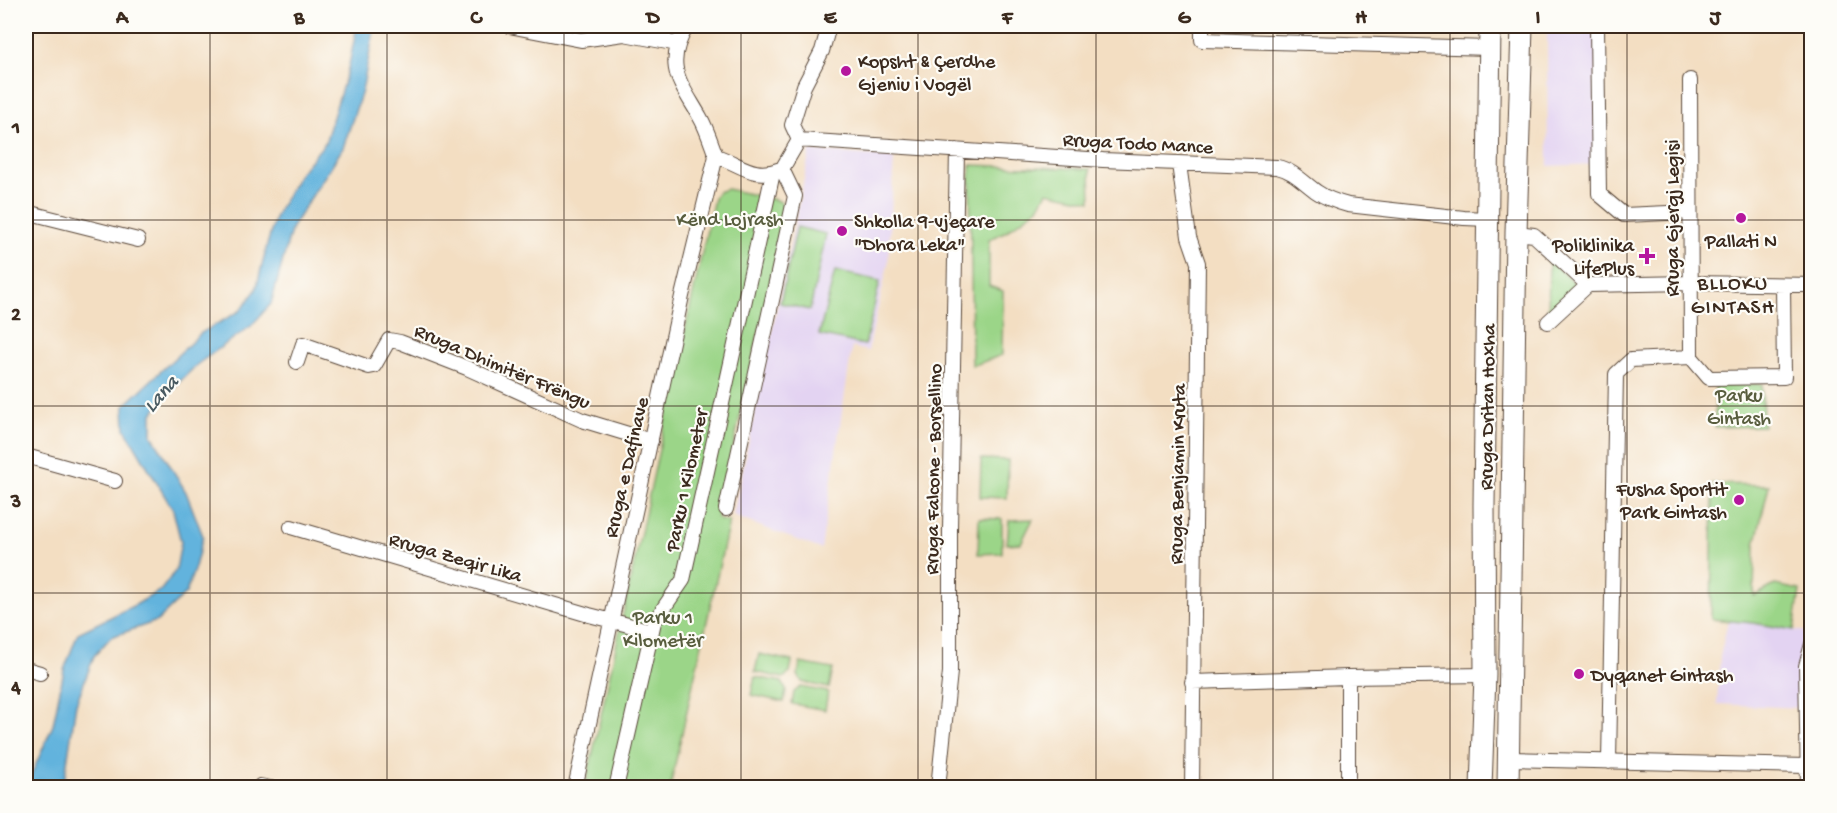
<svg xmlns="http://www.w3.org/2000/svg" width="1837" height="813" font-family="'Gochi Hand',sans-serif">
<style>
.built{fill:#e3d3f2}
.green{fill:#9bd588;stroke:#6b8053;stroke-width:1.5}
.water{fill:#62b3dd;stroke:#4e6e7e;stroke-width:1.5}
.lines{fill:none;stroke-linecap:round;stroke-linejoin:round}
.street-casing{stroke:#574537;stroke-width:16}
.primary-casing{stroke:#574537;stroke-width:23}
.street{stroke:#fff;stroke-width:14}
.primary{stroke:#fff;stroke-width:21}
.grid{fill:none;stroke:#3b2a1e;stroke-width:1.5;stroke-opacity:0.55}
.poi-dot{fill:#b5179e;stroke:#fdfcf7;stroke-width:2}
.labels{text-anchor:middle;stroke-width:4.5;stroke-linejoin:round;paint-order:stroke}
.poi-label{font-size:20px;fill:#3b2a1e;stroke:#fdfcf7;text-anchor:start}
.street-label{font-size:20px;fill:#3b2a1e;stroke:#fdfcf7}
.park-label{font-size:20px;fill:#585d3e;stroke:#fdfcf7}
.neighbourhood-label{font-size:21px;letter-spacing:1.5px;fill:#3b2a1e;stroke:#fdfcf7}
.water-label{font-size:21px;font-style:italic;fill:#495a61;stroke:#fdfcf7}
.neatline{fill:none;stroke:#3b2a1e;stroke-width:2}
.grid-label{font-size:20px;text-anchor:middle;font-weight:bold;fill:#3b2a1e}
</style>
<rect width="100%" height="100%" fill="#fdfcf7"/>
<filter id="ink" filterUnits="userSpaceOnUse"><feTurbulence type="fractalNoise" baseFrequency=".0167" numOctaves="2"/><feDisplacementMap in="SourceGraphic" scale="12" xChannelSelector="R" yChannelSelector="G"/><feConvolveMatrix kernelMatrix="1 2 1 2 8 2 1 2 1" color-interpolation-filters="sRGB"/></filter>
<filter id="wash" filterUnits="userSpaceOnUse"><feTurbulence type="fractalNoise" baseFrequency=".008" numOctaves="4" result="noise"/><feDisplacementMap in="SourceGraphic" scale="24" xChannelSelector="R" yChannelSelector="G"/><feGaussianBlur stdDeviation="1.35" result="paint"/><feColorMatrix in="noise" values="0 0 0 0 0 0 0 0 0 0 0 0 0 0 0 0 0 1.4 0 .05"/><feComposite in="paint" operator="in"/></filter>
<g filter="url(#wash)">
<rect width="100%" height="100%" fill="#f3dec2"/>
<path class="built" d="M1547,26H1597L1599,164L1548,166Z
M810,151L894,157L888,264L868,351L852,347L821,549L733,516Z
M1728,621L1753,623L1806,632L1800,666L1801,708L1717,704L1720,657Z"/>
<path class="green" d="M970,165L1090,169L1091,201L1047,192L1038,208L1008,230L989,240V286L1003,291L1002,355L972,366Z
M727,189L777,200L782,203L786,212L717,519L729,522L670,787L585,788L714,198L718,192Z
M797,227L826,234L810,310L780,303Z
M1549,260L1579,287L1548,317Z
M835,271L880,281L865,345L819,335Z
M1762,384L1763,426L1715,427V385Z
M981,459L1008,460L1007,498L980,497Z
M1713,484L1769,485L1755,545L1754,596L1775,585L1800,590L1794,630L1753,623L1711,619Z
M979,518L1002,519V553L978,554Z
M1033,519L1021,543L1007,544L1009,520Z
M759,654L792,661L790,673L783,678L755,672Z
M800,663L833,669L829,688L802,682L798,675Z
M755,677L782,682L786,690L784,702L751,695Z
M801,687L828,692L825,710L792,704L794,692Z"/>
<path class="water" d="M357,26H375L362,91L343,148L292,227L271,304L251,326L199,363L173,388L152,414V435L186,492L203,536L195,567L186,593L157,621L111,637L94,656L76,704L65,776L59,787H26L53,725L64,670L78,633L137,604L161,590L176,570L181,542L173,510L125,429L124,406L201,333L240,311L256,290L267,245L276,215L299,174L325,143L349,65Z"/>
</g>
<g filter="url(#ink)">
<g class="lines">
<g class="street-casing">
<path id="street" d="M509,26L581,40L624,34L678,44
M659,26L666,41
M687,26C663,66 680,82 700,117C707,129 711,143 716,156
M1202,26V40L1490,48
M1597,26L1599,194L1624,215L1690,212
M1690,80L1691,357L1709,378L1784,377L1783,285
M799,140L1103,160L1277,167C1293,170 1304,183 1317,192C1327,199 1337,202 1348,205L1464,218L1488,219
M799,140L792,125L804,86L822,51L829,26
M716,156C741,164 753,180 781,169
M1179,164L1189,237L1198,263L1192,788
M782,169L799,140
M26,212L138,240
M1516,233L1534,235L1588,285
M1588,285L1690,283L1812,285
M1548,322L1588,285
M297,362L303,344L369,367L374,366L389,340L400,342L467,368L582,420L651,441
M26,456L115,481
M726,509L795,196L782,169
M291,527L589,615L652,631
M26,669L40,673
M1348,677V788
M1192,682L1348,677L1485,675
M1509,759L1807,766
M1609,762L1616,374L1631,360L1691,357
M260,786L271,788
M575,788L682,296L716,156
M616,788L654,622L683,580L773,173
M938,788L950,672V529L957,150
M1808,788L1806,666L1812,644"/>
</g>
<g class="primary-casing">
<path id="primary" d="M1481,788L1485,675L1484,505L1490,26
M1508,788L1516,233L1522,26"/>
</g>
<use href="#street" class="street"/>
<use href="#primary" class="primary"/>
</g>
</g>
<path class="grid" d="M210,26V788M387,26V788M564,26V788M741,26V788M918,26V788M1096,26V788M1273,26V788M1450,26V788M1627,26V788M26,220H1812M26,406H1812M26,593H1812"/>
<g class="poi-dot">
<circle cx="846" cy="71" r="6"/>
<circle cx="1741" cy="218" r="6"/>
<circle cx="842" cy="231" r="6"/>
<path d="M1644 247h6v6h6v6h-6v6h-6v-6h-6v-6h6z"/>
<circle cx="1739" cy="500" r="6"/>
<circle cx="1579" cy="674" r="6"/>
</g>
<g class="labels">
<g class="poi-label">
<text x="858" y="67">Kopsht &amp; Çerdhe<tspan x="858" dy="23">Gjeniu i Vogël</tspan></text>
<text x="854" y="227">Shkolla 9-vjeçare<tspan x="854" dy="23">"Dhora Leka"</tspan></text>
<text x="1741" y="247" text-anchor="middle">Pallati N</text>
<text x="1634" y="251" text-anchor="end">Poliklinika<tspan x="1634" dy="23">LifePlus</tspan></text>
<text x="1727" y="495" text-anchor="end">Fusha Sportit<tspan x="1727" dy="23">Park Gintash</tspan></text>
<text x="1591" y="681">Dyqanet Gintash</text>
</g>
<g class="street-label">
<text transform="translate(1138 142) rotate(3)" y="7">Rruga Todo Mance</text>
<text transform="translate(1671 218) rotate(-90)" y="7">Rruga Gjergj Legisi</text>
<text transform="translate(503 365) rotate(23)" y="7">Rruga Dhimitër Frëngu</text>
<text transform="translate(1486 407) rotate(-89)" y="7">Rruga Dritan Hoxha</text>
<text transform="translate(625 467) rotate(-77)" y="7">Rruga e Dafinave</text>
<text transform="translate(932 469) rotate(-89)" y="7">Rruga Falcone - Borsellino</text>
<text transform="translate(1176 474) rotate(-89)" y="7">Rruga Benjamin Kruta</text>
<text transform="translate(685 480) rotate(-78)" y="7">Parku 1 Kilometer</text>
<text transform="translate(456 556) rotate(16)" y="7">Rruga Zeqir Lika</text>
</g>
<g class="park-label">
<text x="730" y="225">Kënd Lojrash</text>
<text x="1739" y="401">Parku<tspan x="1739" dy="23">Gintash</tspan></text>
<text x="663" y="623">Parku 1<tspan x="663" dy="23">Kilometër</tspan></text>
</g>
<g class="neighbourhood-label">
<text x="1733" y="289">BLLOKU<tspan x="1733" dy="24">GINTASH</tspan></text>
</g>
<g class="water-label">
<text transform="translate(160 393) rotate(-48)" y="7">Lana</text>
</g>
</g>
<rect width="1837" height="813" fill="none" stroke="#fdfcf7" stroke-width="66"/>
<rect x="33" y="33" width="1771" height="747" class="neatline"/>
<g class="grid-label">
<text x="122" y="23">A</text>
<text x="299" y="23">B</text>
<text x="476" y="23">C</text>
<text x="653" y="23">D</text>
<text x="830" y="23">E</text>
<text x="1007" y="23">F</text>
<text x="1184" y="23">G</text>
<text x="1361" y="23">H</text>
<text x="1538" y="23">I</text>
<text x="1715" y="23">J</text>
<text x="16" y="133">1</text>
<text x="16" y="320">2</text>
<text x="16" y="507">3</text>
<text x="16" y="693">4</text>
</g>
</svg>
